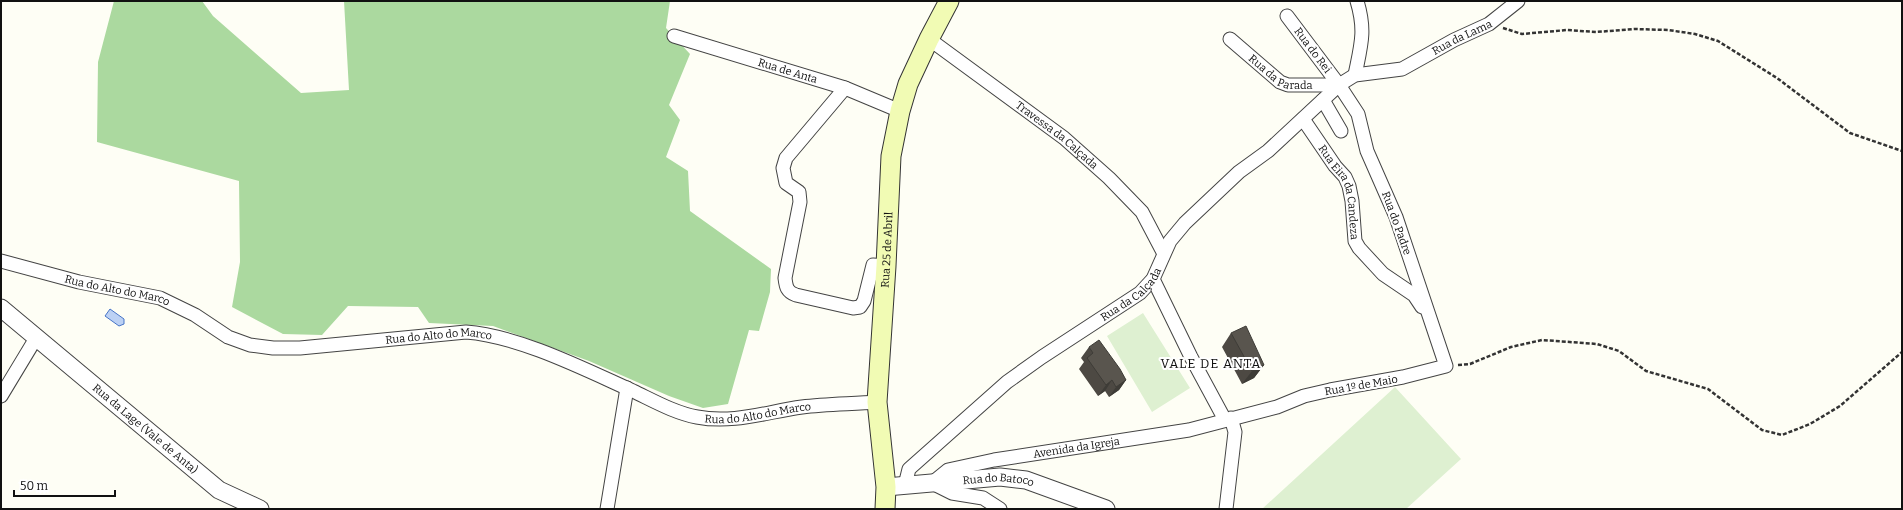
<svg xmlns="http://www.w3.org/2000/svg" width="1903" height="510" font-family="Bitter,serif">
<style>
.forest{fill:#abd99f}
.pitch{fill:#def0d1}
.water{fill:#bcd1f4;stroke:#4774c7}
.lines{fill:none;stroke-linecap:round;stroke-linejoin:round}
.minor-casing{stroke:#444;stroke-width:15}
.tertiary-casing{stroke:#444;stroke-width:19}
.secondary-casing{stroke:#333;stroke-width:21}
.path{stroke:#333;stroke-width:2.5;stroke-dasharray:4 2;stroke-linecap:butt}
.minor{stroke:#fff;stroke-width:13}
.tertiary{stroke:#fff;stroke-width:17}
.secondary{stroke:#f1fbb4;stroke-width:19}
.wall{fill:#4d4943}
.shaded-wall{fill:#3e3c37}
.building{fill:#59554e;stroke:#3e3c37}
.labels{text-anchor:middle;stroke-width:4;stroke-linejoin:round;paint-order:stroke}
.street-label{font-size:11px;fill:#111;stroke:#fff}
.quarter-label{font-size:13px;letter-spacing:1px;fill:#111;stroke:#fff}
</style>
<rect width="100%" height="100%" fill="#fefef5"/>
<path class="forest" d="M114,1H202L213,16L301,93L349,90L344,1H670L666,28L690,54L669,105L680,120L666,157L688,171L690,211L771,269L770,292L759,331L749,330L728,404L703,408L669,396L589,361L493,326L429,323L418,307L348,306L322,335L283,334L232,307L240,262L239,181L97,142L98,62Z"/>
<path class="pitch" d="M1143,313L1190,388L1152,412L1107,336Z
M1395,387L1461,459L1406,509H1262Z"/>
<path class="water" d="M110,309L124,319V324L119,326L105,316Z"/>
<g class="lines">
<g class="minor-casing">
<g id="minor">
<path id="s1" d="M674,36L845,88L900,111"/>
<path id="s2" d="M929,39L1064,138L1109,178L1142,212L1163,252"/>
<path id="s3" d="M1230,39L1280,82L1288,85H1339"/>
<path d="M1355,75C1361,45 1366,31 1357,1"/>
<path d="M845,88L786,158L783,168L786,183L799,192L800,202L785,278C786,287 787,292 796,295L853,308L860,307L864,301L873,265L886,266"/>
<path d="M1323,100L1341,131"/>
<path id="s4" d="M1303,119L1335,166L1345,177L1349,186L1352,201L1355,241L1359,248L1383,274L1414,295L1422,307"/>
<path id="s5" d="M1,261L79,282L160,298L195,315L228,337L250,345L273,348H300L466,332C519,336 584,369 633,391C654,401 675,413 697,417C733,424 766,412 802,407C826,404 852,404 877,402"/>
<path d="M1153,279L1191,357L1225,420"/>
<path d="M1,396L36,338"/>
<path id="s6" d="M905,485L909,469L1007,382L1042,357L1140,293L1153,279L1170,241L1185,223L1239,172L1268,151L1339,85L1355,75L1402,69L1454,40L1489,24L1518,1"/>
<path d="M607,509L627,388"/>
<path id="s7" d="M1000,509L983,498L952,493L932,483L948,470L994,460L1189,430L1277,407L1304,396L1330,390L1403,377L1446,366L1396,217L1367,151L1358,114L1339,85L1287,16"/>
<path d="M1226,509L1235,432L1231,418"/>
</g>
</g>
<g class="tertiary-casing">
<g id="tertiary">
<path id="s8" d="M1,308L219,490L260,509"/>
<path id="s9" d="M886,487L1000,477L1026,480L1106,509"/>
</g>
</g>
<g class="secondary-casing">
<g id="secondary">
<path id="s10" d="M885,509L886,487L877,402L886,266L891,156L900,111L908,84L929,39L949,1"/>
</g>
</g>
<path class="path" d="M1503,28L1522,34L1567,30L1596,32L1635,29L1668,30L1695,34L1718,41L1777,78L1850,133L1902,151
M1458,365L1470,364L1511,347L1542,340L1597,344L1619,351L1646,371L1708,389L1762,430L1782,435L1810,424L1840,406L1902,352"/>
<use href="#minor" class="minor"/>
<use href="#tertiary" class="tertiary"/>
<use href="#secondary" class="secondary"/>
</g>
<path class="wall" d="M1231,333L1264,365L1254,378L1242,384L1222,347Z
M1089,347L1126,380L1119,390L1109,397L1105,391L1098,396L1079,369L1084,362L1081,358Z"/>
<path class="shaded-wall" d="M1264,365L1254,378L1242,384L1252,371Z
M1112,380L1105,391L1098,396L1106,385Z
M1126,380L1119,390L1109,397L1116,387Z"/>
<path class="building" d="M1246,326L1264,365L1252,371L1231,333Z
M1099,340L1120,369L1126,380L1116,387L1112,380L1106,385L1087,358L1093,353L1089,347Z"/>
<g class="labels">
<g class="street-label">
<text dy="4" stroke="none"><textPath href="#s6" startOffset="733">Rua da Lama</textPath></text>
<text transform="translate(1313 50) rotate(53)" y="4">Rua do Rei</text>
<text dy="4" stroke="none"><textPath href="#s3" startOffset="63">Rua da Parada</textPath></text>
<text dy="4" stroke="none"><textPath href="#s1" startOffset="119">Rua de Anta</textPath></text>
<text dy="4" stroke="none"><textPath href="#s2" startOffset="160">Travessa da Calçada</textPath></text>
<text dy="4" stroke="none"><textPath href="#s4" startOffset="84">Rua Eira da Candeza</textPath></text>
<text transform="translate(1397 223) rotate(70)" y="4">Rua do Padre</text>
<text dy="4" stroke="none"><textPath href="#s10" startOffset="260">Rua 25 de Abril</textPath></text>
<text dy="4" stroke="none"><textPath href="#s5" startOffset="120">Rua do Alto do Marco</textPath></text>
<text dy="4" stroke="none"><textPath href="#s6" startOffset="300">Rua da Calçada</textPath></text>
<text dy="4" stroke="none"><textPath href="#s5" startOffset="455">Rua do Alto do Marco</textPath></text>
<text transform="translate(1361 385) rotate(-10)" y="4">Rua 1º de Maio</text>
<text dy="4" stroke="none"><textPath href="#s5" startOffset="791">Rua do Alto do Marco</textPath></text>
<text dy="4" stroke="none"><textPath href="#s8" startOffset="188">Rua da Lage (Vale de Anta)</textPath></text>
<text dy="4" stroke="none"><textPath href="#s7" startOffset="225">Avenida da Igreja</textPath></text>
<text dy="4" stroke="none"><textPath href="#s9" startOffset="113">Rua do Batoco</textPath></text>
</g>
<g class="quarter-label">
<text x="1211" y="368">VALE DE ANTA</text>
</g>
</g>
<rect width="1903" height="510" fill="none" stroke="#111111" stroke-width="4"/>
<path d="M14 490v6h101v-6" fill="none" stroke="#111111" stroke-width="2"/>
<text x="20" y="490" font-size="12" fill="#111111" stroke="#ffffff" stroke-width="3" paint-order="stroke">50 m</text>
</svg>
